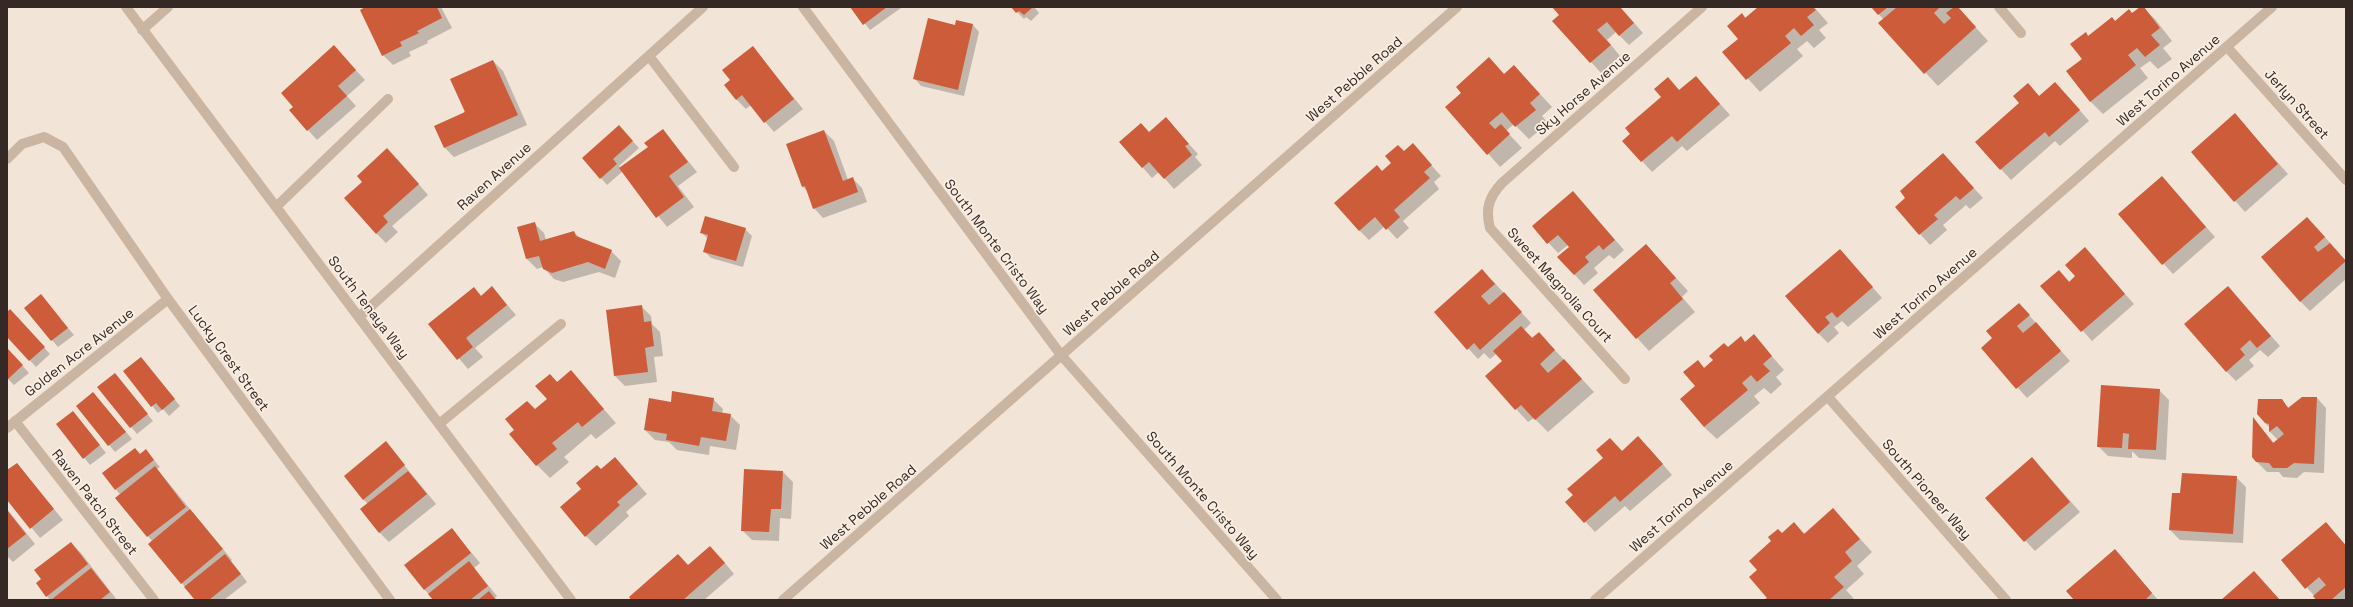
<svg xmlns="http://www.w3.org/2000/svg" width="2353" height="607" font-family="'Space Grotesk',sans-serif">
<style>
.shadow{fill:#0003}
.building{fill:#cc5c3a}
.lines{fill:none;stroke-linecap:round;stroke-linejoin:round}
.minor{stroke:#cab4a2;stroke-width:10}
.tertiary{stroke:#cab4a2;stroke-width:10}
.labels{text-anchor:middle;stroke-width:3.5;stroke-linejoin:round;paint-order:stroke}
.street-label{font-size:14px;fill:#342925;stroke:#faefe2}
</style>
<rect width="100%" height="100%" fill="#f2e4d6"/>
<path class="shadow" d="M367,7H441L452,28L427,41L428,43L409,52L411,56L393,65L383,55Z
M852,7H900L901,8L870,30Z
M1012,7H1036L1035,8L1039,13L1031,21L1026,17L1024,19Z
M1555,7H1620L1643,33L1629,45L1616,32L1607,40L1620,56L1601,73L1554,21L1561,15Z
M1760,7H1814L1828,23L1819,30L1826,38L1814,48L1807,41L1797,49L1803,56L1760,92L1724,52L1739,39L1742,14L1746,18Z
M1872,7H1957L1988,41L1938,86L1880,24L1884,20Z
M2142,7L2155,19L2172,41L2163,48L2172,59L2158,69L2150,61L2140,68L2148,78L2103,114L2090,101L2083,59L2089,37L2115,22L2133,14Z
M973,25L979,32L964,96L921,86L915,79L956,26Z
M334,47L365,80L347,96L356,106L317,140L308,130Z
M753,48L803,109L774,132L751,105L746,109L736,99L732,80Z
M493,61L503,71L527,125L454,157L444,147Z
M1514,66L1552,107L1542,116L1548,123L1529,139L1514,124L1506,131L1522,148L1500,167L1447,107L1505,75Z
M1696,77L1730,115L1687,151L1682,146L1652,172L1624,141L1662,97L1668,78L1680,91Z
M2028,84L2040,97L2065,93L2089,121L2060,146L2055,141L2011,180L1976,142L2021,103Z
M2235,115L2288,174L2245,212L2192,152Z
M1166,119L1198,154L1195,157L1202,165L1174,189L1159,172L1152,178L1120,142L1149,133Z
M663,130L697,172L678,186L694,207L667,227L623,171L607,185L601,178L625,133L639,148L619,166L621,169L649,148Z
M824,131L834,141L848,180L852,178L862,188L867,202L823,218L814,208L808,192L803,187Z
M1404,152L1422,155L1441,176L1434,182L1439,189L1403,221L1409,228L1397,239L1385,226L1369,240L1359,230L1382,172Z
M1943,154L1983,198L1970,209L1966,205L1943,225L1947,230L1930,245L1896,207L1907,198Z
M397,159L428,195L392,226L398,232L386,243L376,233Z
M2162,177L2215,237L2173,274L2119,215Z
M1573,192L1624,250L1614,259L1609,255L1594,268L1598,273L1584,285L1559,257L1570,247L1568,245L1558,253L1533,226Z
M534,223L544,233L546,240L574,232L581,239L611,251L621,261L615,278L599,272L563,282L554,279L543,267L537,269L527,259L518,228Z
M2317,228L2346,261V279L2310,311L2300,301Z
M745,229L752,236L743,267L711,258L704,251L708,239L701,232Z
M1646,245L1688,291L1682,297L1695,312L1649,351L1594,290Z
M1840,250L1882,298L1848,327L1842,321L1834,327L1839,333L1828,343L1818,333Z
M2094,259L2134,304L2092,341L2042,286L2059,271L2070,282Z
M1492,280L1531,323L1524,330L1533,339L1539,333L1594,392L1548,432L1534,418L1528,422L1516,409L1503,361L1496,354L1490,359L1484,353L1478,359L1435,312Z
M492,287L516,315L475,348L483,357L468,369L430,324L474,288L481,296Z
M2228,287L2280,346L2268,357L2260,350L2249,360L2254,366L2236,381L2226,371Z
M41,296L74,335L58,347L25,308Z
M2019,304L2070,361L2027,398L1982,348L1994,338Z
M641,306L651,316L652,324L660,332L663,356L654,357L657,382L625,386L615,376L607,311Z
M7,314L17,317L50,354L36,367L7,335Z
M1754,336L1784,370L1776,377L1782,384L1771,394L1764,388L1754,396L1760,403L1717,439L1704,427L1696,386L1698,362L1705,369L1728,348L1746,343Z
M7,348L29,373L14,385L7,378Z
M141,358L180,406L169,416L163,409L158,413L124,372Z
M571,372L616,423L596,439L591,434L564,457L569,462L550,478L537,465L535,410L548,399L550,375L558,383Z
M115,375L153,421L137,434L99,388Z
M2159,390L2169,400L2166,460L2139,458L2132,451V458L2108,456L2098,446Z
M93,393L132,439L115,452L77,406Z
M2317,398L2326,408L2324,473L2304,472L2297,478L2283,477L2279,472H2267L2257,462L2254,420L2274,443L2278,440L2270,432V428L2265,423L2281,400L2289,408Z
M713,399L723,409L722,414L730,415L740,425L736,450L710,446L709,455L677,450L669,442L655,440L645,430L671,403Z
M73,412L106,453L90,465L57,424Z
M1610,439L1622,451L1648,447L1672,475L1630,511L1625,506L1595,532L1567,502L1604,458Z
M386,443L436,504L389,542L379,532L368,504L363,499Z
M146,451L160,467L157,469L232,560L231,561L247,582L224,600H196L149,544L152,541L116,498L120,494L116,490L140,455Z
M615,458L647,494L626,512L629,516L596,546L586,536L582,489Z
M17,464L63,520L40,538L7,498V472Z
M2042,469L2080,512L2035,551L1987,498Z
M783,472L793,482L791,519L780,518L779,541L752,540L742,530Z
M2236,477L2246,487L2243,543L2180,540L2170,530L2181,494Z
M7,509L35,544L13,562L7,556Z
M1833,509L1872,552L1857,566L1864,574L1846,590L1855,600H1766L1768,598L1758,570L1782,534L1794,524L1805,534Z
M2326,523L2346,545V600H2318L2282,560Z
M452,529L480,563L474,568L497,596L495,598L497,600H434L424,589Z
M71,543L81,553L117,600H50L47,596L42,580Z
M720,557L734,574L704,600H632Z
M2124,560L2158,600H2076Z"/>
<path class="building" d="M365,7H437L442,18L417,31L419,33L400,42L402,46L382,56L360,10Z
M850,7H887L863,25Z
M1011,7H1033L1024,15L1019,11L1016,13Z
M1552,7H1620L1634,23L1619,36L1607,22L1597,30L1611,45L1590,63L1552,21L1559,15Z
M1758,7H1813L1816,10L1807,17L1814,25L1801,36L1794,28L1785,36L1791,43L1746,80L1722,52L1738,39L1727,26L1742,13L1745,18Z
M1871,7H1888L1878,15Z
M1897,7H1940L1934,13L1944,24L1951,18L1946,13L1954,7H1958L1976,27L1924,74L1878,23Z
M2140,7H2144L2160,28L2151,35L2160,45L2145,57L2137,48L2128,55L2136,65L2090,102L2066,71L2082,59L2070,44L2086,32L2088,36L2112,17L2115,21L2129,9L2132,13Z
M928,18L955,25L956,20L973,24L958,90L913,79Z
M334,45L356,70L338,86L347,96L307,131L289,110L293,107L281,93Z
M753,46L794,99L764,123L742,95L736,100L724,85L730,80L722,70Z
M1489,57L1504,74L1514,65L1540,94L1530,103L1536,110L1515,127L1502,112L1489,123L1495,129L1501,124L1510,134L1487,155L1445,107L1461,93L1456,87Z
M493,60L518,115L444,148L434,126L465,112L450,79Z
M1696,76L1720,104L1677,142L1672,136L1641,162L1622,141L1630,134L1625,128L1661,97L1654,89L1668,77L1679,90Z
M2055,82L2080,110L2049,137L2045,132L2000,170L1975,142L2019,103L2013,96L2028,83L2039,96Z
M2235,113L2278,164L2234,202L2191,152Z
M1166,117L1189,144L1185,146L1192,155L1164,179L1149,162L1142,168L1119,142L1141,123L1149,132Z
M619,125L633,141L613,159L617,164L600,179L582,158Z
M663,129L688,162L669,176L684,197L656,218L619,168L648,147L644,143Z
M824,130L843,181L853,177L858,192L813,209L805,186L802,187L786,144Z
M1413,143L1432,165L1424,172L1430,178L1394,210L1400,217L1386,230L1375,217L1359,231L1334,203L1377,165L1382,171L1391,163L1385,156L1398,145L1404,151Z
M387,148L419,184L383,216L388,222L376,234L344,198L362,182L357,176Z
M1943,153L1974,188L1960,200L1956,196L1934,215L1938,219L1919,235L1895,207L1905,198L1900,191Z
M2162,176L2206,227L2162,265L2118,214Z
M1573,191L1615,240L1603,250L1599,245L1585,257L1589,262L1574,275L1557,257L1569,247L1558,235L1547,244L1532,226Z
M705,216L746,228L736,261L703,252L708,235L700,233Z
M2307,217L2325,237L2314,247L2318,252L2330,243L2346,261L2300,302L2261,257Z
M535,222L540,241L574,231L576,236L612,250L605,269L588,262L552,273L543,269L539,256L526,259L517,227Z
M1646,244L1676,278L1670,283L1683,299L1636,339L1593,290Z
M2085,247L2125,294L2081,332L2040,286L2059,270L2069,282L2075,276L2065,265Z
M1840,249L1873,287L1837,318L1832,312L1825,317L1830,323L1818,334L1785,296Z
M1482,269L1495,284L1481,296L1489,305L1504,292L1522,312L1480,350L1474,343L1467,350L1434,312Z
M492,286L507,305L466,338L473,347L457,360L428,324L474,287L481,296Z
M2228,286L2271,336L2257,348L2250,340L2240,349L2245,355L2226,372L2184,324Z
M41,294L68,328L51,341L24,308Z
M2019,303L2030,315L2017,326L2023,333L2036,322L2061,351L2016,389L1981,348L1992,338L1986,331Z
M642,305L644,322L651,321L654,346L645,348L648,372L614,376L606,310Z
M10,309L45,347L29,361L7,337V312Z
M1521,326L1532,338L1539,332L1555,350L1540,364L1548,373L1564,359L1582,379L1535,420L1521,405L1515,410L1485,376L1502,361L1493,351Z
M1754,334L1772,356L1763,364L1770,371L1757,382L1751,375L1742,383L1748,390L1704,427L1680,399L1695,386L1683,372L1698,360L1704,368L1713,360L1709,356L1724,343L1728,347L1741,336L1745,342Z
M7,348L23,365L7,380Z
M141,357L175,399L162,410L156,403L151,407L123,371Z
M571,370L604,409L582,427L578,422L552,443L557,449L536,466L509,434L514,430L505,419L527,401L535,409L547,399L535,386L550,374L557,382Z
M115,373L148,414L130,428L97,387Z
M2101,385L2160,389L2156,450L2128,449L2129,434L2123,433L2122,448L2097,447Z
M672,391L714,398L712,411L731,414L726,441L701,437L699,446L666,440L667,434L644,430L649,398L671,402Z
M93,392L126,432L108,446L76,406Z
M2302,397H2317L2314,464L2294,463L2287,468H2273L2269,463L2256,462L2252,457L2253,417L2273,443L2284,434L2277,426L2269,432V424L2265,423L2257,414L2258,399H2282L2288,408Z
M73,411L100,445L83,459L56,424Z
M1638,436L1663,464L1620,502L1615,496L1584,523L1565,502L1573,495L1567,489L1603,458L1596,450L1610,438L1622,451Z
M386,441L405,465L363,500L344,476Z
M135,448L140,454L146,449L154,460L115,490L102,473Z
M615,457L638,484L617,502L620,505L585,537L560,507L581,489L576,483L597,465L601,469Z
M2032,457L2070,502L2024,542L1985,498Z
M17,463L54,509L30,529L7,500V470Z
M155,466L186,507L147,537L115,498Z
M744,469L783,471L781,509H771L769,532L741,531Z
M408,471L427,494L379,533L360,509Z
M2182,473L2237,476L2233,534L2169,530L2172,493H2180Z
M1833,508L1860,539L1845,552L1852,561L1834,577L1844,587L1829,600H1764L1767,598L1749,577L1757,570L1749,561L1771,541L1768,537L1778,529L1782,533L1794,522L1804,534Z
M190,509L223,549L181,584L148,544Z
M7,510L26,534L7,549Z
M2326,522L2346,546V587L2331,600H2316L2313,596L2326,585L2319,577L2305,589L2281,560Z
M452,528L471,553L424,590L404,565Z
M71,542L88,564L46,597L36,583L41,579L34,570Z
M710,546L725,563L683,600H631L629,597L678,554L688,565Z
M2115,549L2152,593L2145,600H2074L2066,591Z
M225,554L241,574L209,600H195L184,587Z
M469,561L488,586L470,600H433L428,594Z
M91,568L110,592L100,600H51Z
M2254,571L2280,600H2221Z
M489,591L496,600H478Z"/>
<g class="lines">
<path class="minor" d="M126,7L571,600
M803,7L1061,355L1277,600
M1999,7L2021,33
M142,30L168,7
M2227,47L2346,180
M649,56L734,167
M7,159L22,144L44,137L63,147L168,299L390,600
M277,206L388,99
M359,317L703,7
M1625,379L1490,228C1485,209 1489,197 1502,183L1702,7
M1828,397L2006,600
M15,421L154,600
M439,424L561,324
M7,428L168,299
M1595,600L2272,7"/>
<path class="tertiary" d="M783,600L1457,7"/>
</g>
<g class="labels">
<g class="street-label">
<text transform="translate(1354 79) rotate(-41)" y="5">West Pebble Road</text>
<text transform="translate(2168 80) rotate(-41)" y="5">West Torino Avenue</text>
<text transform="translate(1583 93) rotate(-41)" y="5">Sky Horse Avenue</text>
<text transform="translate(2297 104) rotate(48)" y="5">Jerlyn Street</text>
<text transform="translate(494 176) rotate(-42)" y="5">Raven Avenue</text>
<text transform="translate(997 246) rotate(53)" y="5">South Monte Cristo Way</text>
<text transform="translate(1560 285) rotate(48)" y="5">Sweet Magnolia Court</text>
<text transform="translate(1111 293) rotate(-41)" y="5">West Pebble Road</text>
<text transform="translate(1925 293) rotate(-41)" y="5">West Torino Avenue</text>
<text transform="translate(369 307) rotate(53)" y="5">South Tenaya Way</text>
<text transform="translate(79 352) rotate(-38)" y="5">Golden Acre Avenue</text>
<text transform="translate(229 358) rotate(54)" y="5">Lucky Crest Street</text>
<text transform="translate(1927 489) rotate(49)" y="5">South Pioneer Way</text>
<text transform="translate(1203 495) rotate(49)" y="5">South Monte Cristo Way</text>
<text transform="translate(95 502) rotate(52)" y="5">Raven Patch Street</text>
<text transform="translate(1681 506) rotate(-41)" y="5">West Torino Avenue</text>
<text transform="translate(868 507) rotate(-41)" y="5">West Pebble Road</text>
</g>
</g>
<rect width="2353" height="607" fill="none" stroke="#342925" stroke-width="16"/>
</svg>
